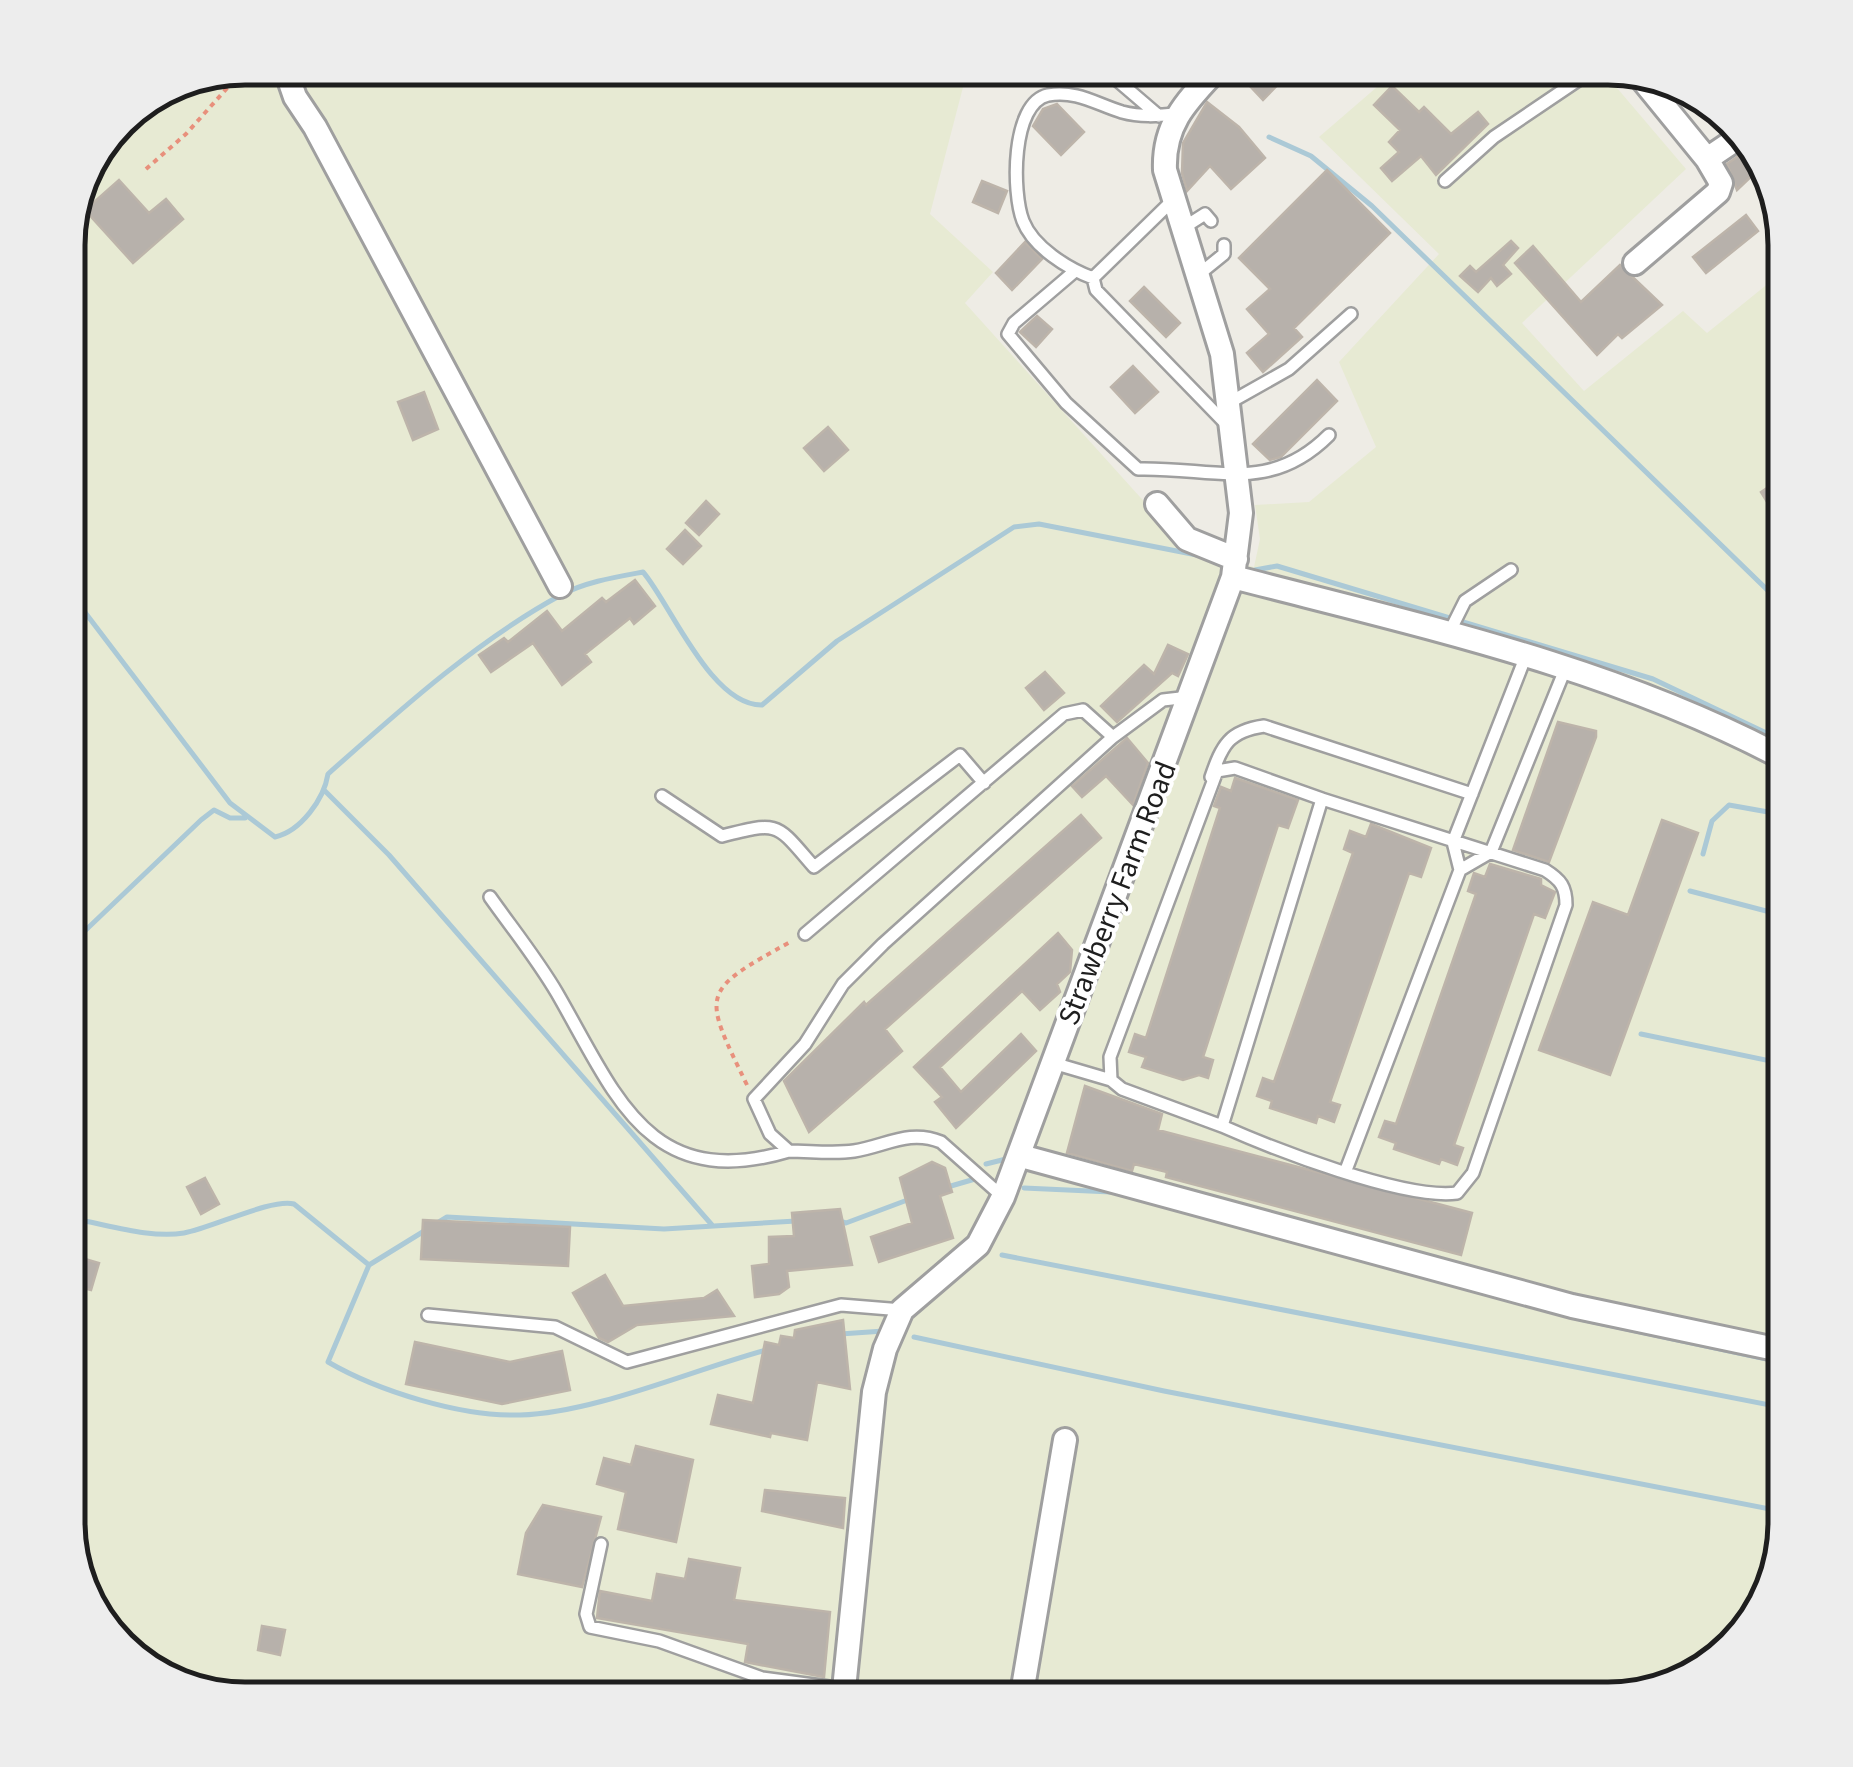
<svg xmlns="http://www.w3.org/2000/svg" width="1853" height="1767" font-family="'Source Sans 3',sans-serif">
<style>
.farmland{fill:#e7ead3}
.lines{fill:none;stroke-linecap:round;stroke-linejoin:round}
.stream{stroke:#abc9d6;stroke-width:5}
.building{fill:#b7b1ab;stroke:#bdb4aa;stroke-width:2.5}
.service-casing{stroke:#9f9f9f;stroke-width:16}
.minor-casing{stroke:#9f9f9f;stroke-width:28}
.path{stroke:#e8907c;stroke-width:4;stroke-dasharray:5 5;stroke-linecap:butt}
.service{stroke:#fff;stroke-width:11}
.minor{stroke:#fff;stroke-width:22}
.labels{text-anchor:middle;stroke-width:8;stroke-linejoin:round;paint-order:stroke}
.street-label{font-size:30px;fill:#1e1e1e;stroke:#fff}
.rim{fill:none;stroke:#1e1e1e;stroke-width:5}
</style>
<rect width="100%" height="100%" fill="#eeece5"/>
<path class="farmland" d="M245,68H968L930,214L993,272L965,303L1186,548L1254,567L1260,539L1255,505L1309,502L1376,447L1339,362L1439,254L1319,137L1399,68H1470L1482,80L1495,68H1515L1523,75L1532,68H1600L1686,169L1522,323L1584,391L1683,311L1707,333L1785,270V1522L1772,1591L1733,1648L1619,1699H245L176,1686L119,1647L68,1533V233L86,166L127,112Z"/>
<g class="lines">
<path class="stream" d="M959,79L963,68
M1269,137L1311,156L1372,206L1785,607
M1255,570L1277,566L1653,679L1785,742
M68,590L230,803L275,837C301,831 324,799 328,774C400,710 476,641 561,595C585,582 616,577 643,572C670,603 711,706 762,705L837,641L1014,527L1039,524L1202,556
M325,791L389,855L712,1225
M1703,854L1712,821L1729,805L1785,815
M1690,891L1785,916
M68,947L201,820L214,810L230,818H245
M1641,1034L1785,1064
M986,1164L1006,1159
M944,1188L975,1179
M1024,1188L1111,1192
M68,1218C103,1223 148,1239 184,1233C212,1228 272,1198 294,1204L369,1265
M836,1220L846,1223L910,1199
M1002,1255L1785,1408
M1580,1319L1785,1363
M840,1334L884,1331
M914,1337L1164,1391L1785,1512
M766,1350C692,1370 594,1413 520,1415C461,1417 378,1391 328,1362L369,1265L447,1217L664,1229L796,1221"/>
</g>
<path class="building" d="M1233,68H1294L1263,100Z
M1392,86L1419,112L1424,107L1451,134L1478,112L1488,124L1436,175L1421,156L1392,181L1381,168L1399,152L1389,142L1400,130L1374,105Z
M1207,102L1239,127L1265,158L1231,189L1210,166L1187,191L1182,173L1183,143Z
M1057,104L1084,132L1061,155L1033,126L1043,109Z
M1747,150L1757,171L1737,190L1727,164Z
M1327,170L1390,233L1294,328L1302,337L1263,372L1247,353L1269,334L1247,309L1270,289L1239,258Z
M119,180L149,213L166,199L183,219L133,263L85,210Z
M982,181L1007,191L998,213L973,202Z
M1746,215L1758,231L1706,273L1693,257Z
M1511,241L1518,248L1503,265L1511,274L1497,286L1491,278L1478,292L1460,276L1470,266L1476,272Z
M1025,242L1042,259L1012,290L996,273Z
M1533,246L1581,302L1620,265L1662,305L1622,338L1618,334L1597,355L1515,263Z
M1144,287L1180,323L1166,337L1130,301Z
M1037,316L1052,329L1036,347L1020,332Z
M1133,366L1158,392L1135,413L1111,387Z
M1317,380L1337,401L1281,457L1270,460L1253,444Z
M424,392L438,429L413,440L398,402Z
M828,427L848,450L824,471L804,448Z
M1785,476V531L1761,492Z
M706,501L719,514L699,535L686,523Z
M685,530L701,546L683,564L667,549Z
M635,580L655,606L634,624L630,618L585,654L591,662L562,685L533,643L491,672L479,655L504,638L508,642L547,611L562,631L602,598L606,602Z
M1168,645L1188,654L1178,676L1172,673L1117,722L1101,706L1144,665L1154,674Z
M1045,672L1064,693L1044,710L1026,688Z
M1558,722L1596,731V737L1549,862L1513,850Z
M1127,738L1148,763L1133,805L1106,776L1082,797L1072,786Z
M1235,778L1298,800L1288,828L1278,825L1203,1057L1213,1060L1208,1078L1199,1075L1183,1080L1142,1067L1146,1057L1129,1052L1135,1034L1146,1038L1220,808L1214,806L1221,787L1231,791Z
M1081,815L1101,838L885,1029L902,1051L809,1132L784,1081L864,1002L866,1005Z
M1662,820L1698,833L1610,1075L1539,1050L1593,902L1628,915Z
M1371,824L1431,848L1421,877L1409,873L1330,1102L1340,1105L1334,1122L1318,1116L1316,1123L1270,1108L1272,1101L1257,1096L1263,1078L1274,1082L1353,853L1344,849L1350,831L1366,837Z
M1490,864L1541,879V885L1555,892L1545,918L1534,914L1454,1145L1463,1148L1457,1165L1441,1159L1439,1164L1394,1149L1396,1143L1379,1137L1385,1121L1396,1124L1476,894L1468,891L1474,873L1485,877Z
M1058,933L1072,950L1070,972L1057,984L1060,992L1040,1010L1022,991L940,1067L961,1092L1021,1034L1036,1051L956,1128L935,1102L942,1097L914,1067Z
M1085,1086L1162,1114L1158,1130L1472,1213L1461,1255L1166,1177L1167,1172L1134,1164L1132,1171L1067,1153Z
M932,1162L945,1168L952,1192L940,1196L953,1238L879,1262L871,1237L912,1223L900,1178Z
M205,1178L219,1204L201,1214L187,1187Z
M840,1209L852,1265L787,1271L789,1287L779,1294L755,1297L752,1266L769,1264V1237L794,1236L792,1213Z
M423,1220L570,1227L568,1266L421,1259Z
M68,1254L99,1263L91,1290L68,1284Z
M605,1275L623,1306L704,1298L717,1290L734,1316L637,1325L608,1342L599,1338L573,1293Z
M843,1320L850,1389L817,1382L807,1440L771,1433L770,1437L711,1424L718,1395L753,1403L765,1342L779,1345L781,1336L794,1338L795,1330Z
M415,1342L510,1362L562,1351L570,1390L502,1404L406,1384Z
M636,1446L693,1460L676,1542L618,1529L626,1492L597,1484L604,1458L631,1465Z
M765,1490L845,1498L843,1528L762,1511Z
M543,1505L601,1517L582,1587L518,1574L526,1533Z
M689,1559L740,1568L734,1600L830,1612L824,1677L745,1662L748,1644L597,1618L600,1591L652,1601L657,1574L685,1579Z
M262,1626L285,1630L280,1655L258,1650Z"/>
<g class="lines">
<g class="service-casing">
<path id="service" d="M1103,68L1159,116
M1445,181L1494,137L1596,68
M1183,228L1205,214L1211,221
M1075,271L1014,323L1008,334L1066,403L1138,469C1214,467 1269,495 1329,435
M1198,275L1224,254V245
M1093,278C1068,269 1033,247 1023,221C1012,193 1011,103 1048,95C1077,90 1096,104 1122,112C1140,117 1157,116 1175,114
M1093,278L1096,290L1228,426
M1093,278L1173,200
M1227,404L1289,369L1351,314
M1449,633L1465,601L1511,570
M1211,777C1222,745 1229,731 1264,726L1472,794
M662,796L722,836C780,821 776,823 814,867L960,755L984,783
M1322,799L1545,870C1561,880 1566,887 1566,905L1473,1173L1457,1193C1404,1200 1274,1149 1222,1126Z
M1460,870L1491,852L1566,667
M490,897C512,928 537,959 557,993C616,1095 648,1193 789,1151
M805,934L1064,714L1083,710L1113,737
M1053,1063L1111,1080
M1222,1126L1122,1089L1111,1080L1110,1057L1217,771L1235,768L1322,799
M1346,1170L1460,870L1453,842L1527,653
M1003,1197L941,1142C909,1129 886,1146 854,1151C834,1154 810,1151 789,1151L770,1134L754,1099L805,1044L843,984L883,944L1113,737L1163,700L1189,697
M428,1315L555,1327L627,1362L841,1305L902,1310
M601,1544L586,1614L590,1627L659,1641L762,1678L844,1689"/>
</g>
<g class="minor-casing">
<path id="minor" d="M285,68L295,97L315,127L560,586
M1641,78L1707,159L1741,136
M1635,263L1718,192L1721,183L1707,159
M1157,504L1187,539L1236,559
M1233,577C1422,626 1612,667 1785,759
M1021,1156L1572,1306L1785,1351
M843,1699L874,1392L885,1349L902,1310L978,1245L1003,1197L1233,577L1241,513L1222,354L1165,170C1163,123 1188,100 1218,68
M1021,1699L1065,1440"/>
</g>
<path class="path" d="M146,169L186,134L245,68
M747,1085C702,992 699,992 792,941"/>
<use href="#service" class="service"/>
<use href="#minor" class="minor"/>
</g>
<g class="labels">
<g class="street-label">
<text transform="translate(1117 893) rotate(-69)" y="10">Strawberry Farm Road</text>
</g>
</g>
<path d="M0 0H1853V1767H0ZM245 85H1608A160 160 0 0 1 1768 245V1522A160 160 0 0 1 1608 1682H245A160 160 0 0 1 85 1522V245A160 160 0 0 1 245 85Z" fill="#ededed" fill-rule="evenodd"/>
<path class="rim" d="M245 85H1608A160 160 0 0 1 1768 245V1522A160 160 0 0 1 1608 1682H245A160 160 0 0 1 85 1522V245A160 160 0 0 1 245 85Z"/>
</svg>
